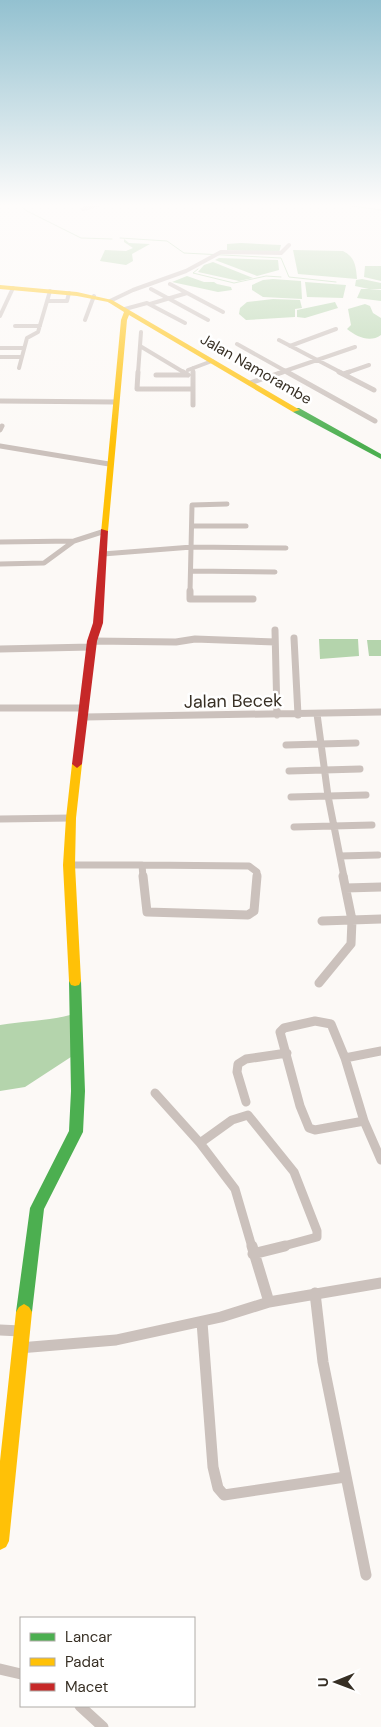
<svg xmlns="http://www.w3.org/2000/svg" width="381" height="1727" font-family="'DM Sans',sans-serif">
<style>
.water{fill:#b4d4ac}
.lines{fill:none;stroke-linecap:round;stroke-linejoin:round}
.stream{stroke:#b4d4ac;stroke-width:1}
.street-far4{stroke:#cbc1bc;stroke-width:4}
.street-far3{stroke:#cbc1bc;stroke-width:5}
.street-far2{stroke:#cbc1bc;stroke-width:7}
.street-far1{stroke:#cbc1bc;stroke-width:9}
.street{stroke:#cbc1bc;stroke-width:11}
.fast{fill:#4caf50;fill-rule:evenodd}
.slow{fill:#ffc107;fill-rule:evenodd}
.jam{fill:#c62828;fill-rule:evenodd}
.labels{text-anchor:middle;stroke-width:5;stroke-linejoin:round;paint-order:stroke}
.far-street-label{font-size:15px;fill:#372f24;stroke:#fff}
.street-label{font-size:18px;fill:#372f24;stroke:#fff}
</style>
<rect width="100%" height="100%" fill="#fcf9f6"/>
<path class="water" d="M124,239L129,243L150,244L132,254L133,261L126,265L100,261L105,250L126,251L133,248L124,242Z
M241,243L281,245L279,253L227,250V244Z
M293,250L343,251C355,257 356,266 357,279L298,274Z
M219,258L278,260L279,270L257,276L215,260Z
M213,262L253,278L239,281L198,272L204,265Z
M365,266H381V281L364,277Z
M187,276L204,282H214L217,284L231,287L232,290L218,292L172,282Z
M273,279L301,281L302,299L263,297L252,290V285L263,280Z
M362,279L381,283V289H369L381,290V301L357,298L361,289H369L355,286L356,280Z
M305,282L346,285L343,298L307,297Z
M273,299L300,300L302,308L295,309V317L246,320L239,314L240,308L247,302Z
M335,302L338,308L305,318L297,317V310Z
M365,304L370,306L373,313L381,318V335C370,343 357,337 347,329L351,325L348,309Z
M319,639H358L359,656L320,659Z
M367,640H381V656H369Z
M70,1015L74,1055L25,1087L0,1091V1025C24,1021 47,1021 70,1015Z"/>
<g class="lines">
<path class="stream" d="M19,204L25,210L81,238L112,239
M337,204L381,210
M120,238L167,241L184,253L281,258L289,277L336,282
M198,269L193,273L234,283L266,276L281,277"/>
<path class="street-far4" d="M83,209L100,204
M170,284L223,312
M151,289L208,320
M48,301H67L69,293
M110,301L133,290L186,271L221,252L281,253L289,245
M150,304L187,293
M125,309L147,303L185,323
M0,316L13,288
M85,320L94,296
M15,326H40
M279,340L342,373
M237,344L289,373
M140,346L185,373
M290,346L336,329
M0,348H24
M0,357H22
M19,368L27,338L38,332L50,291
M193,368V373
M188,370L212,361
M138,373L141,332
M279,373L355,347
M346,373L369,365"/>
<path class="street-far3" d="M138,372L137,389H193
M183,372L188,375
M193,372V405
M287,372L375,421
M339,372L374,390
M343,374L349,372
M156,375H186
M250,383L283,372
M0,401L116,402
M0,430L2,426
M0,446L109,464
M193,526H246
M0,542L74,541L105,531
M103,554L192,547L286,548
M0,564L44,563L74,541
M191,571L275,572
M190,592L192,505L227,504"/>
<path class="street-far2" d="M190,591V599H253
M275,630L277,715
M294,638L298,715
M92,641L176,642L195,639L275,642
M0,649L91,647
M0,708H85
M317,714L328,796L344,877
M85,717L381,712
M286,745L356,743
M289,771L360,769
M291,797L366,795
M0,819L71,818
M294,827L372,825
M340,856L378,855
M69,865H142
M142,865L249,866L257,872V877
M142,865L143,877"/>
<path class="street-far1" d="M143,876L147,912L248,915L254,911L257,876
M346,888L381,887
M322,921L381,919
M319,983L351,944L352,920L343,876
M315,1021L331,1024L345,1058L364,1121L315,1130L309,1128L300,1106L280,1032L284,1028Z
M345,1058L381,1051
M155,1093L200,1143L235,1189L252,1247
M246,1102L237,1072L238,1064L246,1059L287,1053
M364,1121L381,1160
M200,1143L232,1120L248,1115L294,1172L317,1231V1237L280,1247"/>
<path class="street" d="M252,1246L269,1302
M253,1254L285,1246
M315,1293L323,1362L366,1575
M202,1322L213,1467L218,1488L224,1495L345,1477
M0,1330L21,1331
M19,1348L116,1340L221,1317L269,1302L381,1283
M0,1669L21,1674
M80,1706L103,1727"/>
<path class="fast" d="M293,408H299L381,454V459L293,412Z
M75,976L79,977L81,981L85,1091L83,1132L44,1209L32,1312L29,1317L24,1320L19,1317L16,1312L30,1208L69,1131L71,1091L69,981L71,977Z"/>
<path class="slow" d="M0,285L77,292L112,300L300,410L293,412L129,315L127,320L108,531L101,533L121,320L124,312L108,302L77,296L0,289Z
M77,760L82,764L76,818L75,865L81,981L79,985L75,986L71,985L69,981L63,865L66,818L72,764Z
M24,1304L29,1307L32,1312L9,1541L6,1547L0,1550V1461L16,1312L19,1307Z"/>
<path class="jam" d="M101,529L108,531L103,623L97,641L82,764L77,768L72,764L87,641L93,623Z"/>
</g>
<linearGradient id="sky" x2="0" y2="1"><stop stop-color="#93c1d0"/><stop offset="0.46" stop-color="#fefcfb"/><stop offset="1" stop-color="#fefcfb" stop-opacity="0"/></linearGradient>
<rect width="381" height="446" fill="url(#sky)"/>
<g class="labels">
<g class="far-street-label">
<text transform="translate(256 369) rotate(30)" y="5">Jalan Namorambe</text>
</g>
<g class="street-label">
<text transform="translate(233 701) rotate(-1)" y="6">Jalan Becek</text>
</g>
</g>
<rect x="20" y="1617" width="175" height="90" fill="#ffffff" stroke="#afaca7"/>
<rect x="30" y="1633" width="25" height="8" fill="#4caf50" stroke="#afaca7"/>
<text x="65" y="1642" font-size="15" fill="#372f24">Lancar</text>
<rect x="30" y="1658" width="25" height="8" fill="#ffc107" stroke="#afaca7"/>
<text x="65" y="1667" font-size="15" fill="#372f24">Padat</text>
<rect x="30" y="1683" width="25" height="8" fill="#c62828" stroke="#afaca7"/>
<text x="65" y="1692" font-size="15" fill="#372f24">Macet</text>
<g transform="translate(336 1682) rotate(269)" stroke="#ffffff" stroke-width="4" paint-order="stroke">
<path d="M0-4L9 19L0 12L-9 19Z" fill="#372f24"/>
<text y="-8" font-size="14" font-weight="bold" text-anchor="middle" fill="#372f24">U</text>
</g>
</svg>
